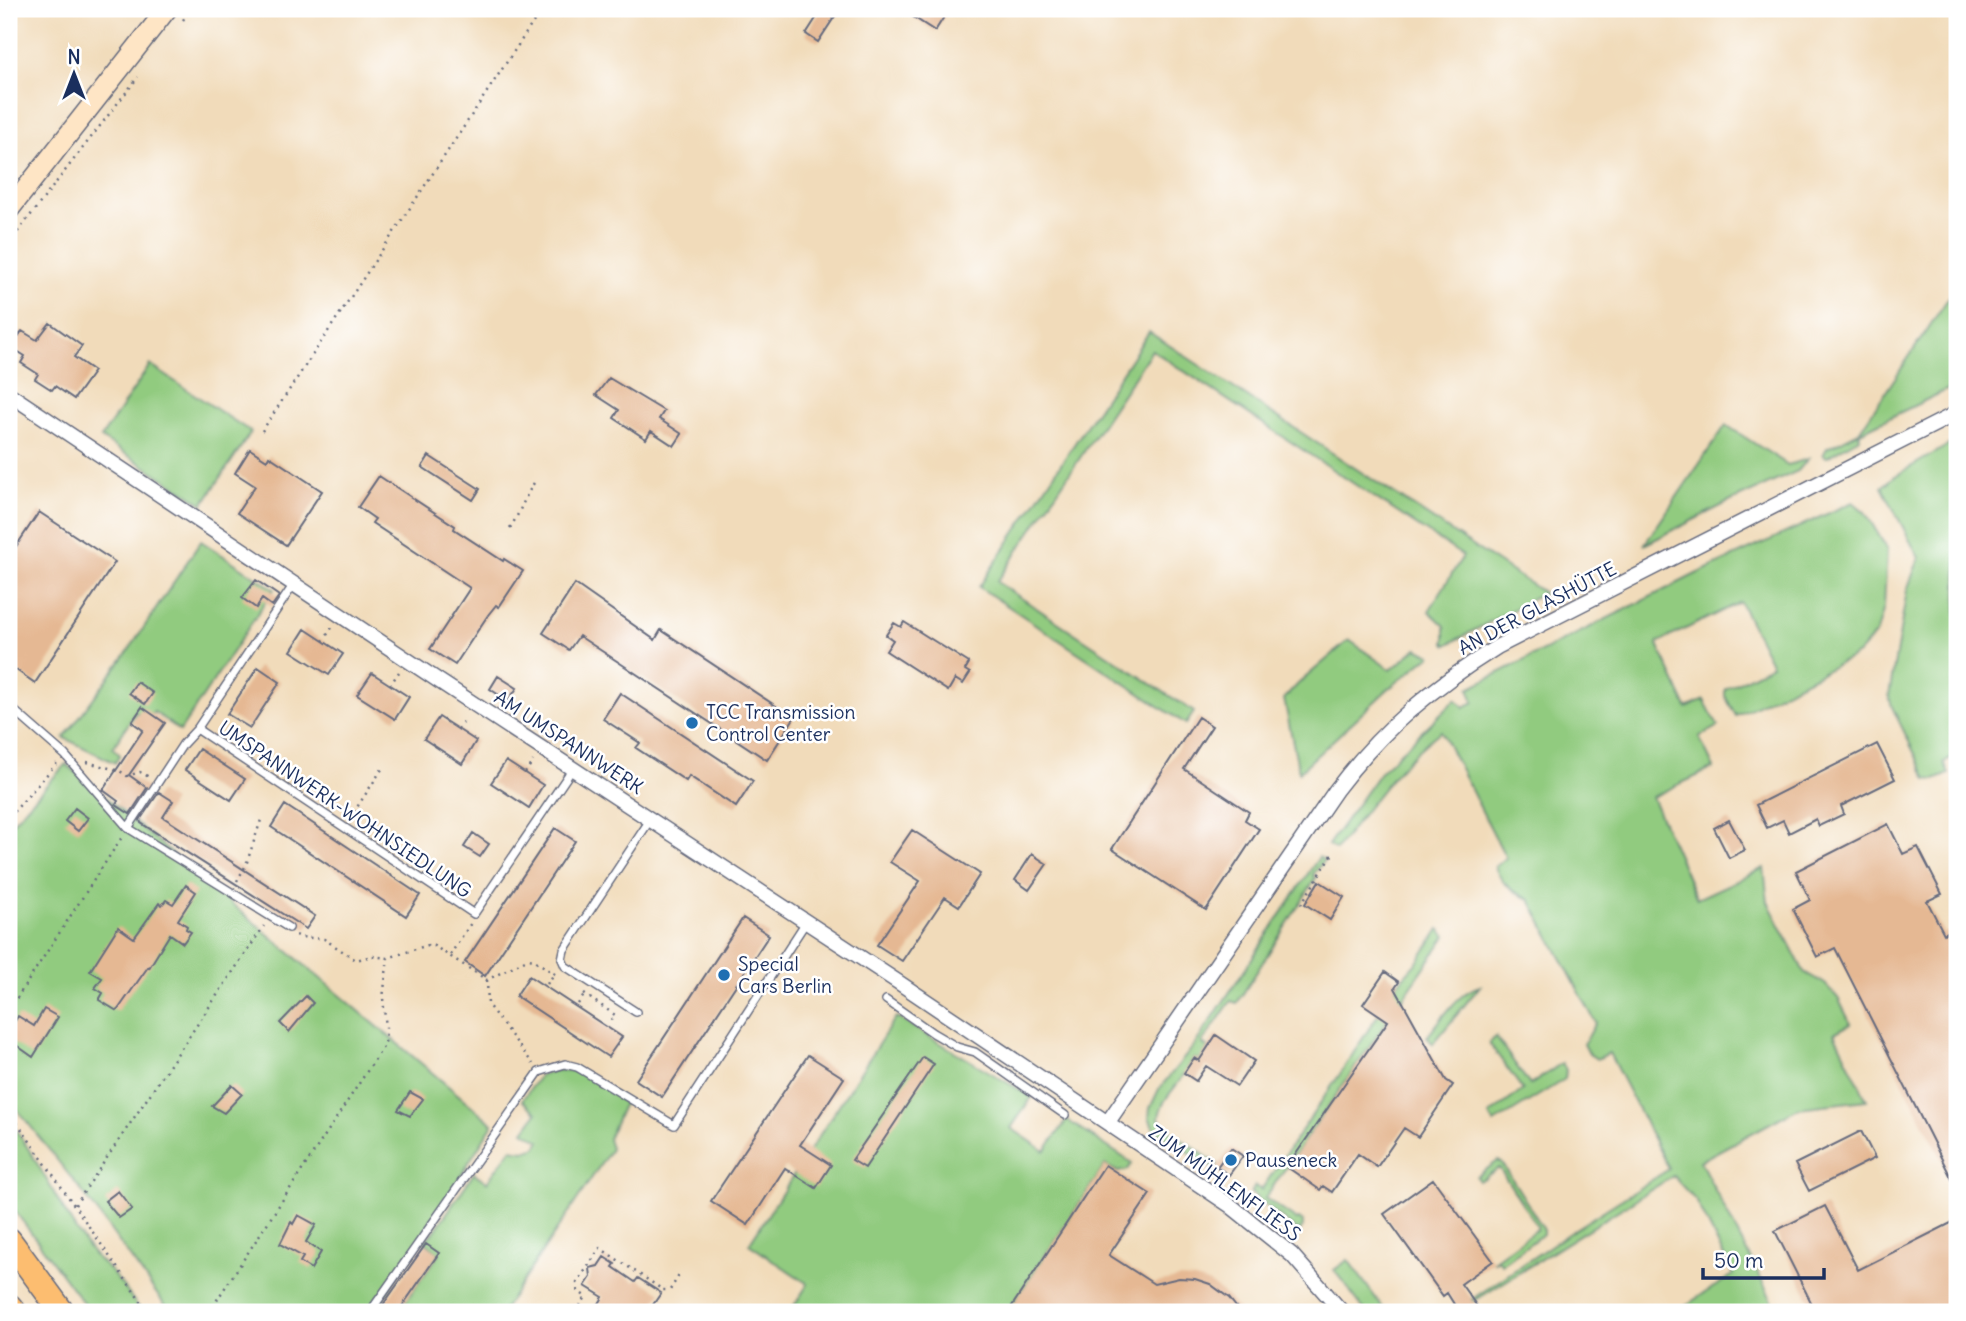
<svg xmlns="http://www.w3.org/2000/svg" width="1966" height="1321" font-family="Delius,sans-serif">
<style>
.green{fill:#91cb7f;stroke:#567d6e;stroke-width:2}
.building{fill:#e5b893}
.lines{fill:none;stroke-linecap:round;stroke-linejoin:round}
.lane-casing{stroke:#666b7e;stroke-width:10}
.street-casing{stroke:#666b7e;stroke-width:17}
.secondary-casing{stroke:#666b7e;stroke-width:22}
.highway-casing{stroke:#666b7e;stroke-width:27}
.path{stroke:#666b7e;stroke-width:2.5;stroke-dasharray:2 5;stroke-linecap:butt}
.lane{stroke:#fff;stroke-width:7}
.street{stroke:#fff;stroke-width:14}
.secondary{stroke:#fee5c5;stroke-width:19}
.highway{stroke:#fcbd6f;stroke-width:24}
.poi-dot{fill:#1f6fb2;stroke:#fff;stroke-width:2.5}
.labels{text-anchor:middle;stroke-width:5;stroke-linejoin:round;paint-order:stroke}
.street-label{font-size:19px;fill:#1b2f5e;stroke:#fff}
.poi-label{font-size:19px;fill:#1b2f5e;stroke:#fff;text-anchor:start}
</style>
<rect width="100%" height="100%" fill="#fff"/>
<filter id="ink" filterUnits="userSpaceOnUse"><feTurbulence type="fractalNoise" baseFrequency=".0143" numOctaves="2"/><feDisplacementMap in="SourceGraphic" scale="14" xChannelSelector="R" yChannelSelector="G"/><feConvolveMatrix kernelMatrix="1 2 1 2 8 2 1 2 1" color-interpolation-filters="sRGB"/></filter>
<filter id="wash" filterUnits="userSpaceOnUse"><feTurbulence type="fractalNoise" baseFrequency=".00686" numOctaves="4" result="noise"/><feDisplacementMap in="SourceGraphic" scale="28" xChannelSelector="R" yChannelSelector="G"/><feGaussianBlur stdDeviation="1.57" result="paint"/><feColorMatrix in="noise" values="0 0 0 0 0 0 0 0 0 0 0 0 0 0 0 0 0 1.4 0 .05"/><feComposite in="paint" operator="in"/></filter>
<g filter="url(#wash)">
<rect width="100%" height="100%" fill="#f1dbba"/>
<path class="green" d="M1957,285V385L1860,432L1859,438L1827,457L1823,455L1827,448L1859,432Z
M1149,332L1544,593L1447,645L1445,643V626L1429,611L1463,556L1152,350L997,582L1194,712L1186,724L979,587Z
M150,365L251,432L203,504L101,438Z
M1726,425L1788,465L1808,459L1798,471L1727,503L1644,545Z
M1957,440V764L1953,757L1944,762L1949,774L1935,780L1927,779L1892,707L1889,696L1907,590L1919,558L1882,487L1895,476Z
M1853,502L1865,512L1887,549L1884,607L1877,632L1858,654L1736,716L1725,696V689L1772,665L1740,602L1657,643L1687,708L1704,700L1718,726L1699,737L1714,768L1652,797L1697,899L1764,868L1768,902L1804,972L1825,984L1838,998L1851,1024L1834,1033L1867,1100L1798,1108L1700,1161L1778,1312H1675L1733,1275L1697,1202L1673,1176L1466,1306L1465,1304L1572,1231L1669,1169L1609,1053L1597,1059L1589,1054L1584,1044L1596,1023L1530,900C1512,891 1502,885 1495,867L1506,858L1441,731C1398,763 1368,808 1336,850L1328,845L1381,771L1456,699L1464,707L1474,702L1469,688L1696,574Z
M201,541L274,589L180,731L154,712L148,720L136,712L113,748L120,755L115,763L64,738L129,650Z
M1349,640L1391,670L1417,648L1431,655L1386,691L1299,772L1284,699L1298,684Z
M66,764L493,1124L375,1312H347L343,1310L341,1312H170L84,1194L9,1099V826Z
M1319,857L1324,860L1313,875L1316,878L1237,1003L1231,1001L1202,1043L1208,1048L1199,1061L1194,1058C1189,1065 1186,1072 1181,1079C1172,1092 1160,1102 1159,1119L1169,1130L1218,1165L1215,1168L1211,1167L1154,1129L1149,1117L1150,1108L1159,1089L1194,1046Z
M1439,929L1446,936L1265,1198L1297,1220L1299,1219L1303,1222V1227L1299,1232L1251,1193L1255,1186L1261,1190L1340,1074L1399,982L1418,961Z
M1480,986L1433,1044L1427,1037C1441,1020 1458,992 1480,986Z
M896,1017L1032,1097L1011,1128L1045,1151L1067,1120L1132,1163L1128,1170L1118,1172L1105,1165L1008,1312H790L808,1284L749,1244Z
M1496,1037L1530,1085L1562,1063L1566,1070L1565,1079L1494,1123L1489,1115L1523,1090L1489,1043Z
M558,1070L575,1071L619,1096L617,1098L624,1103L608,1139L611,1149L502,1312H398L439,1254L424,1241L434,1232L474,1173L487,1182L511,1149L524,1151L537,1147L540,1141L524,1131L537,1113L522,1100L540,1075Z
M9,1120C41,1162 60,1212 93,1254C99,1261 106,1266 112,1273C123,1285 132,1299 142,1312H90L9,1203Z
M1498,1161L1502,1163L1543,1228V1234L1502,1264L1498,1260L1494,1262L1493,1261L1537,1229V1226L1499,1168L1479,1181L1476,1177Z
M1348,1260L1386,1312H1366L1334,1270Z"/>
<g id="blocks">
<path class="building" d="M822,9H830L837,13L818,42L806,34Z
M901,9H949L935,31Z
M50,323L82,346L74,357L94,371L74,399L55,386L52,390L35,379L38,374L21,363L25,356L11,347L22,331L37,340Z
M609,378L664,411L659,419L682,434L674,446L651,431L646,439L614,418L619,410L596,395Z
M250,449L267,460L269,456L322,491L286,545L237,513L255,486L235,473Z
M429,456L480,489L473,500L422,467Z
M379,476L455,526L454,529L503,561L504,559L523,571L499,607L496,605L488,615L455,665L430,649L470,588L372,523L375,519L358,507Z
M39,512L115,562L35,683L9,665V557Z
M256,580L279,596L272,606L262,599L256,608L242,598Z
M575,584L655,640L661,630L794,718L767,760L579,636L569,650L543,633Z
M904,622L969,663L965,670L970,673L963,684L955,679L948,691L886,651L893,640L886,635L894,623L901,627Z
M305,629L343,654L329,675L291,651Z
M258,667L280,682L250,728L227,714Z
M372,673L409,697L395,719L357,695Z
M498,676L517,688L508,701L490,689Z
M137,682L153,693L145,704L129,693Z
M620,693L753,781L736,807L689,776L686,781L636,748L640,743L603,719Z
M142,707L165,723L129,775L147,788L130,814L116,805L118,801L103,790L143,730L132,722Z
M439,717L476,741L462,764L424,739Z
M1198,717L1212,726L1184,769L1249,812L1245,820L1259,829L1206,910L1112,849Z
M1877,744L1895,779L1841,806L1844,814L1819,826L1816,819L1789,833L1783,820L1767,828L1756,805Z
M199,749L245,779L231,800L185,770Z
M506,761L543,785L529,808L491,783Z
M159,792L173,801L163,817L315,916L306,929L141,823L140,820Z
M285,805L420,895L406,916L271,827Z
M75,808L88,818L78,831L65,821Z
M1729,820L1745,850L1729,858L1714,828Z
M1888,824L1903,854L1918,847L1942,894L1927,901L1944,934L1957,927V1189L1835,948L1817,957L1793,909L1810,900L1796,871Z
M555,828L575,841L485,976L465,962Z
M912,830L980,874L959,906L945,897L902,961L877,945L920,881L890,862Z
M473,833L489,844L480,857L464,847Z
M1032,854L1047,864L1029,890L1015,880Z
M1319,881L1344,897L1330,920L1305,904Z
M186,885L196,892L178,920L187,926L186,929L191,932L183,943L170,934L149,968L148,967L117,1011L99,1000L103,993L95,988L102,978L90,971L118,927L134,938L159,903L162,905L166,900L173,904Z
M743,918L769,935L662,1097L636,1080Z
M1385,972L1399,982L1395,988L1446,1080L1453,1085L1418,1137L1404,1128L1377,1167L1358,1154L1332,1192L1323,1186L1320,1190L1287,1167L1388,1021L1363,1004Z
M529,976L622,1037L608,1057L516,996Z
M306,996L313,1003L289,1032L280,1023Z
M44,1009L58,1017L33,1057L9,1040V1030L18,1016L34,1026Z
M1216,1035L1254,1061L1237,1086L1206,1066L1196,1081L1184,1073L1194,1058L1199,1061Z
M808,1055L844,1078L800,1145L831,1165L816,1188L785,1168L748,1225L711,1201Z
M923,1057L934,1064L865,1168L852,1160Z
M232,1085L242,1094L224,1113L212,1106Z
M410,1092L423,1099L410,1116L398,1110Z
M1861,1131L1875,1158L1809,1191L1795,1164Z
M1231,1148L1243,1156L1229,1175L1217,1167Z
M1105,1165L1150,1194L1109,1255L1154,1284L1179,1278L1195,1279L1210,1284L1229,1298L1240,1312H1008Z
M1433,1179L1493,1261L1461,1284L1481,1312H1459L1447,1293L1443,1296L1384,1214Z
M118,1191L132,1209L119,1218L105,1201Z
M1825,1206L1858,1270L1957,1220V1312H1816L1775,1231Z
M298,1215L316,1225L306,1242L321,1252L311,1269L300,1262L303,1257L280,1244L291,1222L293,1224Z
M426,1244L439,1253L398,1312H378Z
M604,1257L615,1264L613,1267L635,1282L638,1278L661,1293L648,1312H594L603,1297L585,1286L591,1277L590,1268L598,1266Z"/>
</g>
</g>
<g filter="url(#ink)">
<use href="#blocks" fill-opacity="0" stroke="#666b7e" stroke-width="2"/>
<g class="lines">
<g class="lane-casing">
<path id="lane" d="M9,706L65,755L128,828L289,928
M197,729L474,914L573,768
M128,828L183,744L197,729L294,584
M886,1000L933,1033L957,1047L975,1052L1065,1115
M636,1012L565,966L562,959L564,950L650,820
M370,1312L539,1072L565,1064L577,1067L674,1125L806,922"/>
</g>
<g class="street-casing">
<path id="street" d="M9,394L439,681L898,982L1231,1206L1292,1255L1342,1312
M1108,1122L1336,790C1382,729 1433,687 1497,647L1957,413"/>
</g>
<g class="secondary-casing">
<path id="secondary" d="M9,210L167,9"/>
</g>
<g class="highway-casing">
<path id="highway" d="M9,1240L62,1312
M9,1306L14,1312"/>
</g>
<path class="path" d="M183,20L191,9
M9,243L138,77
M262,431L542,9
M510,528C520,513 524,498 534,483
M323,641L333,626
M390,685L399,672
M458,729L466,718
M87,762L120,771L127,776L140,772L149,777
M525,773L533,761
M9,817L58,762
M350,818L384,766
M237,881L246,865L262,817
M1301,904L1332,855
M296,935L300,937L324,939L356,960L372,956L388,958L431,944L487,980L525,960L533,959L556,975
M450,955L471,923
M487,980L488,1005L533,1064
M547,984L554,974
M584,994L615,1015L608,1024
M578,1004L585,994
M9,1010L122,837
M9,1111L148,1312
M75,1205L264,926
M209,1312L385,1044L386,1028L383,998L388,958
M576,1312L586,1297L578,1291L577,1283L600,1248L663,1290H670L681,1272"/>
<use href="#lane" class="lane"/>
<use href="#street" class="street"/>
<use href="#secondary" class="secondary"/>
<use href="#highway" class="highway"/>
</g>
</g>
<g class="poi-dot">
<circle cx="692" cy="723" r="7"/>
<circle cx="724" cy="975" r="7"/>
<circle cx="1231" cy="1160" r="7"/>
</g>
<g class="labels">
<g class="street-label">
<text transform="translate(1537 608) rotate(-28)" y="7">AN DER GLASHÜTTE</text>
<text transform="translate(569 742) rotate(33)" y="7">AM UMSPANNWERK</text>
<text transform="translate(345 809) rotate(34)" y="7">UMSPANNWERK-WOHNSIEDLUNG</text>
<text transform="translate(1225 1183) rotate(36)" y="7">ZUM MÜHLENFLIESS</text>
</g>
<g class="poi-label">
<text x="706" y="719">TCC Transmission<tspan x="706" dy="22">Control Center</tspan></text>
<text x="738" y="971">Special<tspan x="738" dy="22">Cars Berlin</tspan></text>
<text x="1245" y="1167">Pauseneck</text>
</g>
</g>
<rect width="1966" height="1321" fill="none" stroke="#fff" stroke-width="35"/>
<g transform="translate(74 74)" stroke="#ffffff" stroke-width="5" paint-order="stroke">
<path d="M0-5L12 26L0 18L-12 26Z" fill="#1b2f5e"/>
<text y="-10" font-size="19" font-weight="bold" text-anchor="middle" fill="#1b2f5e">N</text>
</g>
<path d="M1703 1268v10h121v-10" fill="none" stroke="#1b2f5e" stroke-width="3.5"/>
<text x="1714" y="1268" font-size="21" fill="#1b2f5e" stroke="#ffffff" stroke-width="5" paint-order="stroke">50 m</text>
</svg>
